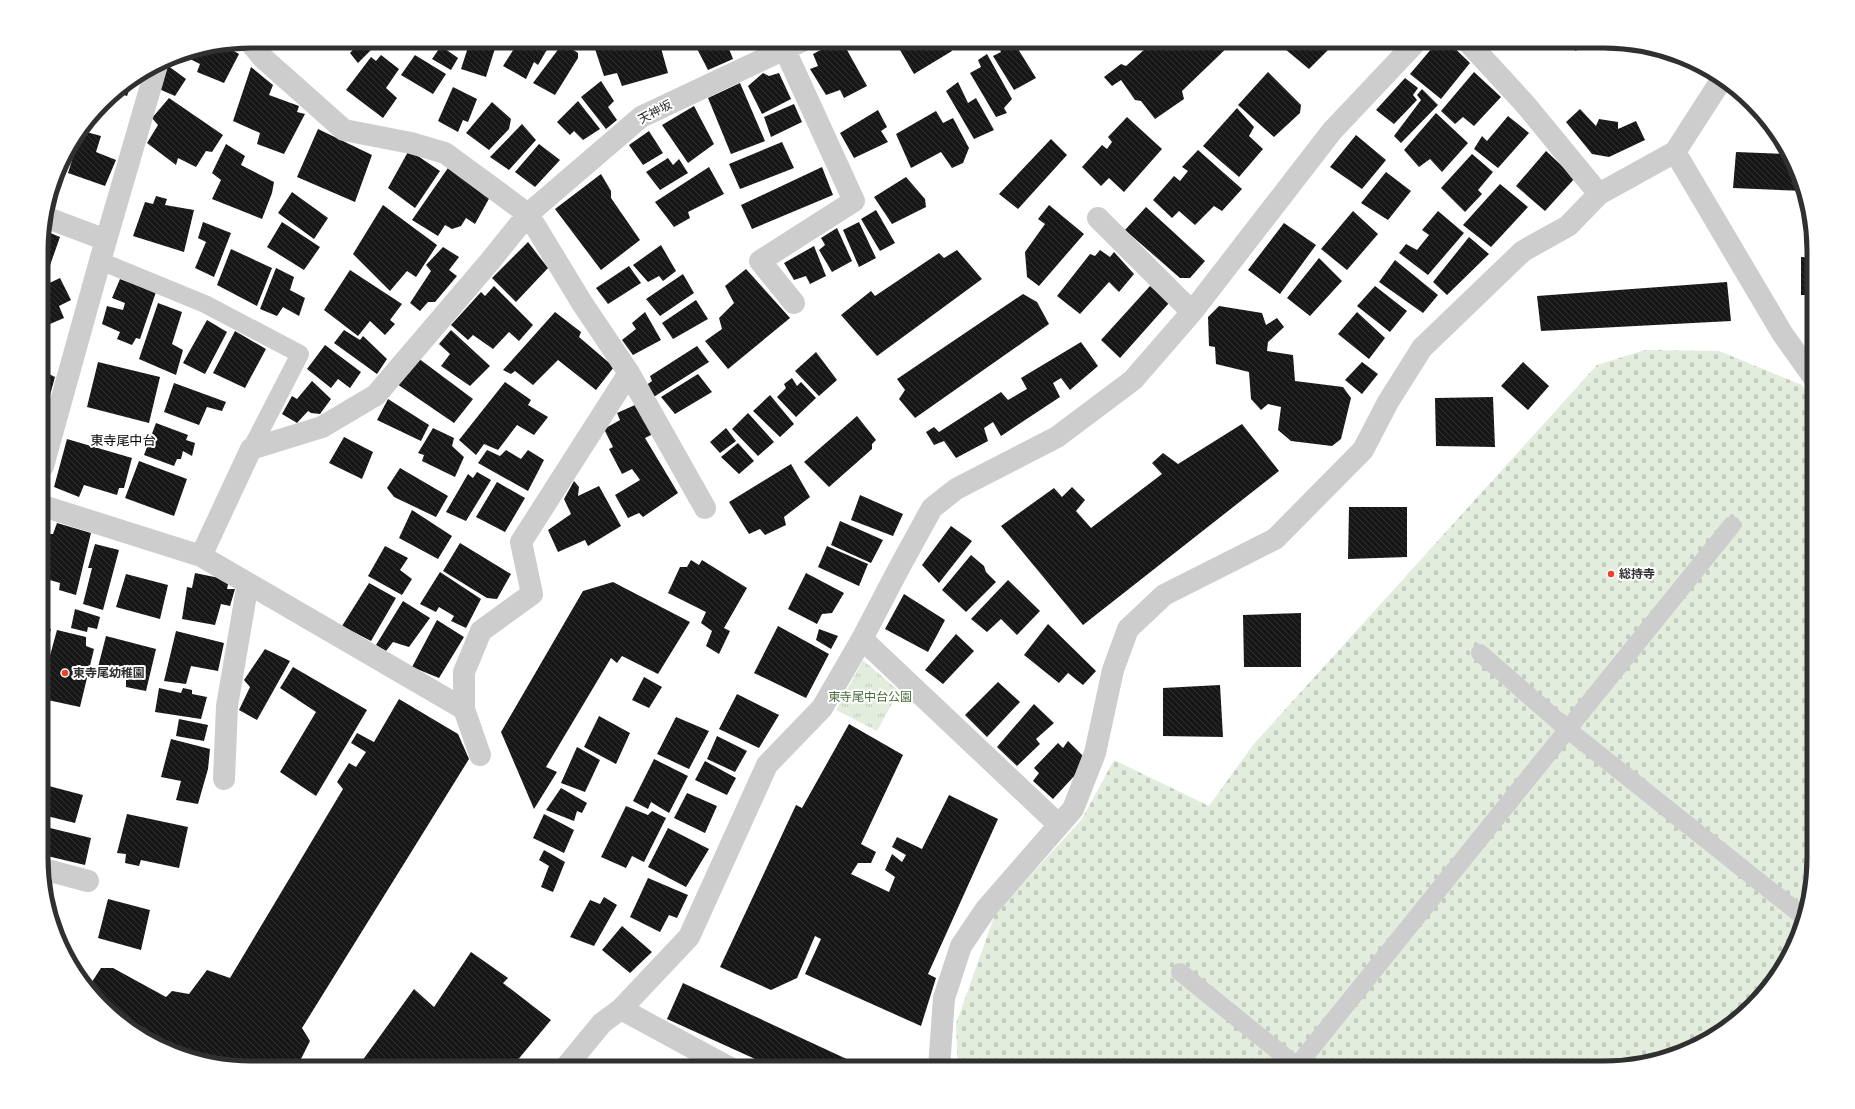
<svg xmlns="http://www.w3.org/2000/svg" width="1855" height="1109" font-family="Manrope,'Noto Sans JP',sans-serif">
<style>
.cemetery{fill:url(#cemetery-stones)}
.park{fill:url(#park-tufts)}
.building{fill:url(#building-back-hatch)}
.lines{fill:none;stroke-linecap:round;stroke-linejoin:round}
.lane{stroke:#cdcdcd;stroke-width:18}
.street{stroke:#cdcdcd;stroke-width:22}
.poi-dot{fill:#eb422e;stroke:#fff;stroke-width:1.5}
.labels{text-anchor:middle;stroke-width:4;stroke-linejoin:round;paint-order:stroke}
.street-label{font-size:12px;fill:#303030;stroke:#fff}
.poi-label{font-size:12px;font-weight:bold;fill:#303030;stroke:#fff;text-anchor:start}
.park-label{font-size:12px;fill:#4a6d3b;stroke:#fff}
.neighbourhood-label{font-size:13px;fill:#000;stroke:#fff}
.rim{fill:none;stroke:#303030;stroke-width:5}
</style>
<defs>
<pattern id="cemetery-stones" width="16" height="16" patternUnits="userSpaceOnUse"><rect width="16" height="16" fill="#e3edde"/><path d="M2 7V4a2 2 0 0 1 4 0v3zM10 15v-3a2 2 0 0 1 4 0v3z" fill="#c3ccbf"/></pattern>
<pattern id="park-tufts" width="24" height="20" patternUnits="userSpaceOnUse"><rect width="24" height="20" fill="#e3edde"/><path d="M3 7l-1-3M5 7V3M7 7l1-3M15 17l-1-3M17 17v-4M19 17l1-3" fill="none" stroke="#c3ccbf"/></pattern>
<pattern id="building-back-hatch" width="6" height="6" patternUnits="userSpaceOnUse"><rect width="6" height="6" fill="#171717"/><path d="M-1 5l2 2M0 0l6 6M5-1l2 2" fill="none" stroke="#303030"/></pattern>
</defs>
<rect width="100%" height="100%" fill="#fff"/>
<path class="cemetery" d="M1645,350L1719,351L1802,385L1814,403V872L1807,913L1786,963L1752,1007L1709,1040L1672,1057L1618,1068H958L956,1024L995,914L1082,819L1114,760L1209,806L1253,745L1597,365Z"/>
<path class="park" d="M863,660L899,691L877,731L836,710Z"/>
<path class="building" d="M361,41H366L374,47L358,63L350,53Z
M413,41H425L421,47Z
M470,41L497,42L486,77L461,69Z
M519,41H552L538,65L534,62L526,79L503,66Z
M597,41H619L620,44L633,41H659L668,73L622,86L617,73L604,76L593,43Z
M693,41H726L733,59L708,70Z
M733,41H750L736,48Z
M838,41H842L867,86L844,98L840,90L826,95L810,69L818,66L813,54Z
M915,41H946L952,51L914,74L900,50Z
M996,41H1013L1036,78L1014,90L993,56L1001,52Z
M1068,41H1085L1073,49Z
M1154,41H1234L1182,91L1184,99L1155,119L1141,101L1135,100L1121,80L1112,86L1104,77L1121,64L1126,66Z
M1270,41H1337L1309,69L1279,44L1276,49Z
M1438,41H1447L1470,63L1441,99L1410,74Z
M1563,41H1584L1576,51Z
M563,43L578,53V58L555,95L533,83Z
M225,46L239,54L224,83L197,72L200,64L184,56L185,54Z
M441,46L458,58L451,70L432,59Z
M987,54L1012,99L1004,108L1007,113L996,117L970,73L981,67L978,60Z
M381,55L399,69L386,88L397,98L383,118L346,90L371,57L376,61Z
M415,55L446,74L433,94L401,75Z
M167,65L186,79L175,96L159,89Z
M251,67L273,85L269,95L299,106L297,112L305,114L284,154L257,144L260,133L233,121Z
M1268,72L1301,105L1300,113L1274,137L1238,105Z
M1474,72L1501,97L1474,126L1463,117L1455,124L1441,111Z
M763,73L769,76L779,73L791,99L762,114L748,86Z
M1405,78L1418,88L1413,95L1417,100L1394,124L1376,110Z
M133,80L127,96L114,92Z
M601,81L614,101L608,107L617,120L606,129L581,97Z
M958,82L968,103L976,98L994,130L974,139L946,91Z
M740,83L765,141L731,154L708,98Z
M453,87L477,99L468,122L463,120L458,132L438,121Z
M1422,89L1438,105L1401,143L1394,136L1421,100L1417,95Z
M169,98L223,135L212,152L206,151L196,167L178,158L176,165L147,143L158,125L152,118Z
M578,101L600,129L583,140L574,131L570,135L557,122Z
M492,102L511,119L509,129L489,150L466,133Z
M794,104L802,122L771,137L764,117Z
M694,106L714,144L688,163L662,125Z
M1237,108L1254,127L1249,136L1263,149L1239,177L1203,146Z
M1580,109L1596,126L1599,119L1618,122V129L1636,121L1645,140L1609,157L1592,154L1566,122Z
M878,110L887,127L881,131L888,142L854,158L840,133Z
M936,111L943,123L953,118L969,148L963,163L952,168L941,152L911,168L896,134Z
M1436,113L1468,143L1442,172L1430,159L1419,167L1404,150Z
M1508,116L1529,133L1498,168L1474,149L1482,136L1487,141Z
M1127,117L1162,149L1124,192L1109,178L1101,186L1082,167L1102,145L1107,149L1112,142L1108,137Z
M522,124L536,140L509,170L490,157Z
M318,129L372,155L355,202L297,177Z
M83,131L101,136L96,152L116,160L105,186L68,173L80,135Z
M649,131L663,153L643,165L629,145Z
M1356,135L1386,160L1362,189L1330,167Z
M1051,139L1067,155L1018,209L999,194Z
M782,142L794,168L740,189L729,164Z
M226,144L245,156L241,165L274,182L272,193L262,219L212,199L221,180L212,173Z
M539,144L560,160L535,187L515,172Z
M70,148L66,162L62,161L63,158Z
M409,150L440,171L415,208L388,188Z
M1198,150L1242,189L1222,211L1214,206L1195,225L1179,211L1172,218L1153,200L1174,176L1180,181L1188,171L1182,167Z
M1546,151L1575,178L1545,211L1516,186Z
M1736,152L1790,154L1803,183L1805,191L1733,188Z
M1472,154L1493,172L1478,190L1482,194L1465,212L1441,188Z
M668,158L673,165L679,159L688,173L660,190L646,172Z
M450,165L491,195L475,224L466,218L461,226L452,229L445,225L438,236L412,220Z
M709,167L724,194L688,212L690,218L674,227L655,202Z
M822,167L833,195L752,229L741,205Z
M1386,172L1411,191L1388,220L1361,203Z
M601,174L611,191V198L640,240L601,270L555,209Z
M906,177L925,199L926,207L892,224L874,197Z
M1500,184L1528,207L1491,247L1463,225Z
M292,192L328,218L314,239L278,213Z
M156,196L167,199L165,205L194,210L184,252L133,236L145,202L153,204Z
M383,205L437,245L416,277L407,271L390,291L353,254Z
M1049,205L1084,234L1039,286L1027,277L1025,252L1045,224L1038,219Z
M1146,207L1205,261L1190,278H1180L1125,230Z
M876,210L895,243L880,251L861,219Z
M1353,211L1378,234L1347,270L1321,249Z
M1438,211L1464,233L1428,275L1399,253L1406,244L1417,250L1429,235L1422,230Z
M203,222L231,233L214,277L195,268L206,242L198,238Z
M282,222L320,247L304,270L267,247Z
M859,222L876,258L859,267L843,230Z
M1284,223L1316,245L1280,294L1248,270Z
M837,228L852,261L832,272L819,250L825,245L821,238Z
M43,230L60,237L48,271L43,269Z
M1469,237L1489,254L1447,295L1433,282Z
M528,242L548,268L516,302L492,278Z
M661,245L676,271L663,281L659,276L648,282L633,265Z
M814,246L826,276L810,284L806,276L794,280L784,263Z
M443,247L459,257L449,270L457,276L435,302H428L420,311L410,303L431,271L426,265Z
M231,249L272,268L257,306L217,285Z
M957,250L982,279L877,356L841,315L871,291L875,296L939,253L944,258Z
M1100,250L1110,257L1114,252L1134,274L1119,292L1109,282L1080,314L1057,296L1090,254L1095,256Z
M1801,257L1814,258V295H1801Z
M1319,258L1342,281L1310,316L1287,298Z
M1395,260L1438,295L1423,313L1379,282Z
M629,266L641,283L608,304L596,288Z
M276,268L294,277L290,290L305,298L299,316L283,307L277,316L260,309Z
M746,269L790,318L728,369L705,341L722,329L719,318L734,303L725,286Z
M350,270L402,304L390,320L395,324L385,335L370,321L358,336L324,310Z
M683,274L694,293L660,316L646,299Z
M60,278L71,300L59,306L64,318L43,327V286Z
M120,279L156,292L140,339L136,338L132,345L117,339L120,332L102,324L107,306L123,310L125,303L112,298Z
M1727,282L1731,321L1541,331L1537,296Z
M494,286L533,325L519,341L509,332L493,349L473,335L468,340L451,325L481,292L485,296Z
M1150,286L1169,303L1120,358L1101,340Z
M1375,286L1407,311L1390,332L1357,306Z
M1023,294L1037,302L1049,324L915,418L899,399L905,390L897,379Z
M696,300L708,319L673,339L662,323Z
M158,303L182,312L172,344L183,350L176,375L139,359Z
M1219,306L1262,313L1266,325L1277,318L1284,327L1268,342L1267,351L1293,355L1295,381L1343,387L1351,398L1341,439L1332,446L1291,441L1278,430L1281,407L1268,404L1261,410L1251,399L1249,372L1216,364L1215,347L1209,346L1208,317Z
M555,312L581,332L579,337L614,367L596,390L558,360L533,385L515,371L511,374L503,370Z
M645,312L661,340L633,355L622,340L636,329L632,323Z
M1357,312L1385,338L1369,359L1338,334Z
M207,320L227,332L205,374L183,363Z
M344,330L360,340L363,336L387,359L377,374L334,343Z
M451,330L490,366L470,386L441,366L450,354L439,344Z
M235,331L266,349L245,388L213,373Z
M1081,342L1098,366L1070,390L1061,378L1053,383L1060,397L1001,436L993,422L984,428L988,441L956,458L944,441L934,445L926,432L934,427L939,432L1001,392L1008,400L1027,389L1021,378Z
M325,345L361,372L350,388L338,379L331,388L307,369Z
M697,346L709,362L652,398L645,386L652,381L650,376Z
M816,352L837,380L819,396L795,371Z
M43,357L50,359L47,373L55,377L47,406L43,405Z
M418,358L473,399L454,423L397,384Z
M98,362L160,377L149,423L87,407Z
M1362,362L1378,374L1362,394L1345,380Z
M1523,362L1549,386L1528,410L1501,386Z
M698,374L712,392L675,414L661,397Z
M792,378L797,386L801,382L816,398L796,417L777,397L786,388L784,384Z
M312,381L331,399L320,414L311,413L308,411L297,423L282,414L292,396L297,399Z
M505,382L531,400L528,405L548,417L534,435L517,425L498,450L484,444L476,455L459,440Z
M174,383L226,402L222,411L207,407L199,425L164,412Z
M770,395L794,424L780,437L753,411Z
M1493,397L1495,447L1436,446L1435,398Z
M388,399L429,425L421,441L377,420Z
M635,405L653,434L645,438L678,493L643,517L639,513L628,518L615,495L640,480L632,469L622,474L609,449L613,447L604,429L620,420L617,413Z
M748,413L774,442L758,456L732,429Z
M857,416L876,440L872,444V449L829,487L804,462Z
M156,423L188,435L186,440L195,443L192,456L183,451L181,459H177L174,466L144,455Z
M1242,424L1279,471L1083,625L1001,526L1054,488L1062,497L1072,487L1085,500L1076,511L1091,528L1162,474L1152,463L1163,453L1178,464Z
M433,428L454,438L452,446L464,457L455,477L422,461L424,455L418,453Z
M726,428L736,441L720,453L710,442Z
M344,437L373,452L362,479L329,463Z
M67,439L132,458L124,488H119L117,495L84,485L79,497L54,487Z
M738,443L754,461L739,474L721,457Z
M487,450L500,456L506,450L521,459L528,450L544,460L528,491L478,463Z
M139,461L187,479L174,516L125,498Z
M791,464L810,497L784,517L786,525L765,535L760,529L749,534L729,502Z
M400,468L448,496L436,517L394,497L387,488Z
M477,472L491,480L466,521L446,512L468,474L473,478Z
M574,481L579,487L578,496L599,486L621,526L588,546L585,540L558,552L548,530L571,514L564,499Z
M497,482L525,498L505,532L476,517Z
M860,495L903,514L893,536L851,520Z
M1349,507H1407V557L1348,559Z
M412,510L452,536L438,559L399,538Z
M840,521L883,540L871,563L831,545Z
M57,523L91,533L76,595L59,590L60,583L43,578V542H45L48,534H53Z
M951,526L972,541L939,583L922,565Z
M460,543L511,574L497,599L487,598L443,571Z
M95,544L119,550L103,610L83,604L92,568H88Z
M385,546L408,558L400,570L412,579L402,595L368,576Z
M827,546L868,564L859,586L818,567Z
M971,555L984,566L986,572L996,582L966,612L942,590Z
M691,560L699,565L702,560L747,588L724,628L730,631L719,654L706,646L712,631L701,623L706,612L668,593L680,567H687Z
M440,572L481,599L466,628L451,621L454,616L439,607L436,612L420,604Z
M195,573L229,580L227,589H235L230,606L221,604L215,625L182,619L187,587L192,588Z
M806,573L844,593L832,613L822,614L817,624L788,609Z
M126,574L168,585L160,619L116,607Z
M1008,580L1040,611L1017,635L1001,619L987,632L971,619Z
M613,582L690,622L658,674L622,656L617,663L611,658L546,767L557,772L534,809L501,732L583,591Z
M369,583L396,598L371,641L342,626Z
M904,594L945,620L928,652L885,629Z
M403,601L430,618L409,647L393,642L386,651L376,645Z
M75,609L100,617L97,629L88,627L87,632L71,628Z
M1301,613V667H1244L1243,615Z
M437,620L464,637L439,678L412,667Z
M1048,624L1096,671L1083,685L1068,673L1059,683L1024,655Z
M778,626L829,654L806,698L754,673Z
M43,627L51,629L43,658Z
M819,629L838,636L831,649L816,640Z
M57,630L86,637V646L94,649L80,707L43,699V681Z
M176,631L224,643L218,671L191,666L186,684L164,681Z
M956,634L974,651L943,684L925,670Z
M106,636L156,649L146,691L126,687V677L97,671Z
M265,649L290,661L257,720L239,710L250,687L244,680Z
M293,667L367,710L316,796L280,772L316,712L280,688Z
M644,677L662,687L649,708L632,700Z
M998,682L1020,702L987,737L965,715Z
M1220,685L1223,737L1163,736V688Z
M159,688L181,693L183,688L192,690V694L207,697L201,719L155,712Z
M737,694L779,715L759,748L719,729Z
M399,699L458,734L469,759L302,1028L310,1041L300,1061L302,1068H250L196,1061L146,1040L103,1007L88,988L101,968H113L166,997L172,991L189,994L207,970L230,978L343,789L337,782L349,763L356,767L366,752L351,743L357,733L374,742Z
M1034,704L1054,723L1036,739L1040,744L1017,766L997,747Z
M599,716L630,733L616,764L584,747Z
M676,717L709,731L689,769L657,754Z
M179,719L208,725L204,741L176,736Z
M849,724L903,755L861,844L876,852L871,863H858L851,874L889,892L895,877L885,870L892,854L902,862L906,855L892,847L897,837L922,849L949,795L998,819L928,974L936,978L921,1026L805,974L821,939L815,936L797,978L771,990L720,967L796,805L802,808Z
M717,736L747,751L735,772L707,759Z
M171,739L210,749L208,769L198,804L176,800L181,781L161,777Z
M1068,741L1088,761L1053,799L1033,781L1039,773L1034,768L1058,743L1063,748Z
M577,747L600,760L585,792L561,783Z
M654,759L688,776L669,813L651,802L648,809L633,801Z
M705,761L736,778L727,795L695,780Z
M45,785L83,795L75,823L43,815V792Z
M561,788L587,803L582,813L577,811L574,821L546,810Z
M687,793L717,806L705,833L674,818Z
M626,806L648,815L652,811L666,818L644,862L632,856L626,868L601,857Z
M127,814L188,827L179,868L141,860L139,866L125,863L126,854L117,853Z
M544,814L574,830L564,853L533,838Z
M50,828L91,838L85,865L43,855Z
M668,828L709,849L686,887L648,867Z
M544,850L565,862L553,892L541,887L549,866L539,860Z
M648,878L688,895L677,918L669,915L660,932L630,917Z
M604,897L617,905L594,946L570,937L590,900L600,904Z
M108,899L150,910L141,950L98,938Z
M622,926L652,952L630,973L602,950Z
M471,952L508,978L503,983L551,1020L511,1068H357L414,989L434,1007Z
M683,983L866,1068H775L667,1019Z"/>
<g class="lines">
<path class="lane" d="M100,261L205,304L300,354L251,449
M1480,653L1567,729L1805,918
M1180,972L1299,1068
M1297,1066L1732,525"/>
<path class="street" d="M249,41L263,58L344,130L411,143L445,153L528,214L582,303L629,373L705,508
M1467,41L1525,104L1599,194
M785,50L854,201L760,261L794,303
M1722,79L1675,152L1782,333L1814,378
M45,217L106,240
M1098,218L1192,312
M43,466L100,261L157,65
M43,506L201,556L464,709
M201,556L251,449L322,427L376,395L491,260L528,214L641,117L802,41
M862,639L1059,825
M480,755L464,709V672L481,631L532,594L521,542L629,373
M224,779L227,706L248,583
M43,869L88,881
M621,1009L730,1068
M565,1068L602,1023L621,1009L689,937L767,765L822,708L862,639L898,570L932,508L956,489L1057,437L1133,380L1192,312L1332,131L1417,41
M939,1068L944,998L961,946L986,909L1073,809L1095,753L1113,670L1128,629L1164,595L1275,539L1363,450L1388,402L1422,348L1523,251L1568,226L1599,194L1675,152"/>
</g>
<g class="poi-dot">
<circle cx="1611" cy="574" r="4"/>
<circle cx="65" cy="673" r="4"/>
</g>
<g class="labels">
<g class="street-label">
<text transform="translate(655 112) rotate(-28)" y="4">天神坂</text>
</g>
<g class="poi-label">
<text x="1619" y="578">総持寺</text>
<text x="73" y="677">東寺尾幼稚園</text>
</g>
<g class="park-label">
<text x="870" y="701">東寺尾中台公園</text>
</g>
<g class="neighbourhood-label">
<text x="123" y="445">東寺尾中台</text>
</g>
</g>
<path d="M0 0H1855V1109H0ZM251 48H1604A203 203 0 0 1 1807 251V858A203 203 0 0 1 1604 1061H251A203 203 0 0 1 48 858V251A203 203 0 0 1 251 48Z" fill="#fff" fill-rule="evenodd"/>
<path class="rim" d="M251 48H1604A203 203 0 0 1 1807 251V858A203 203 0 0 1 1604 1061H251A203 203 0 0 1 48 858V251A203 203 0 0 1 251 48Z"/>
</svg>
